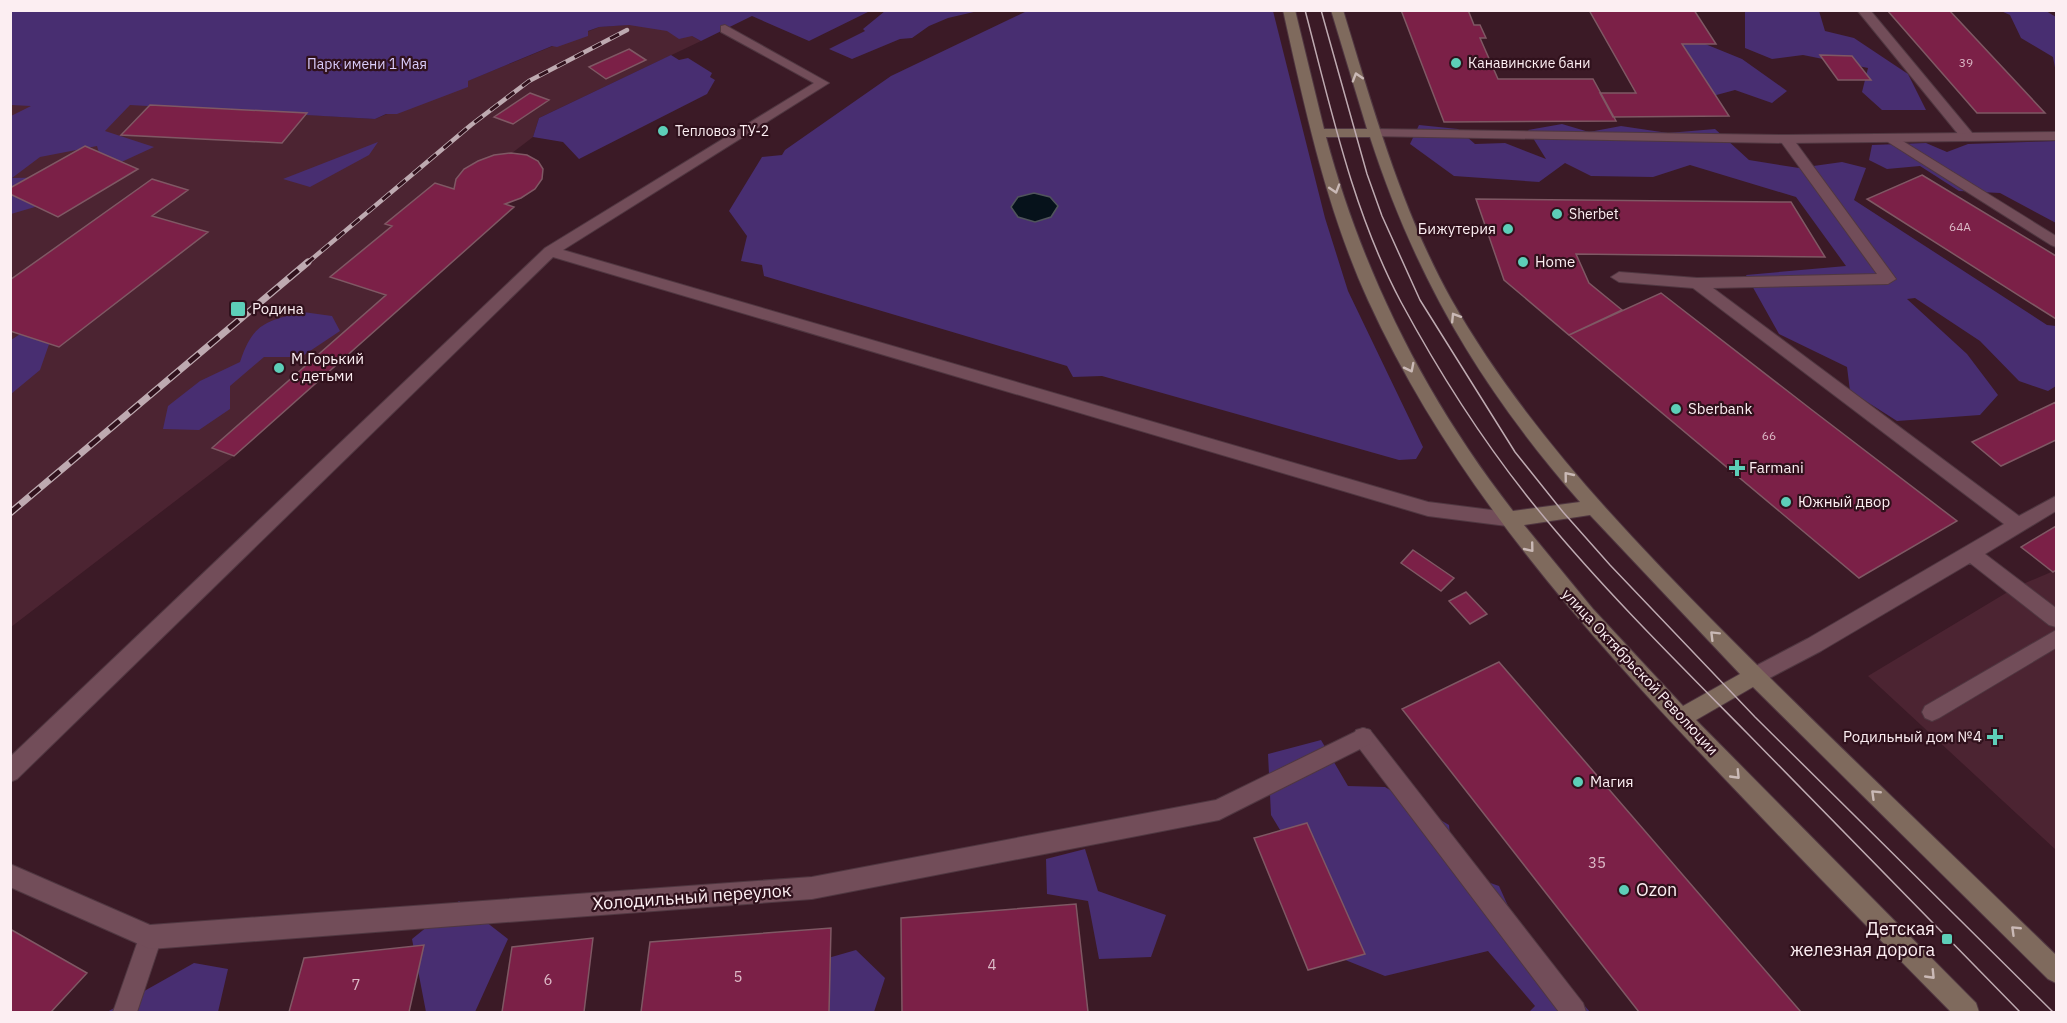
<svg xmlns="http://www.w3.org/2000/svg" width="2067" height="1023" font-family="'IBM Plex Sans',sans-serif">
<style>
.built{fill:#4c2432}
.green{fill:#482e71}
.water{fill:#06121b;stroke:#50545c;stroke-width:1.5}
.building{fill:#7b2047;stroke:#7f5864;stroke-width:1.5}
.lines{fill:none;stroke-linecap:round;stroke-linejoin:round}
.service-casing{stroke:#503741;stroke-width:2}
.minor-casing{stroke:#503741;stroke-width:2}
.secondary-casing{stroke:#503741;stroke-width:2}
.service{fill:#724d59;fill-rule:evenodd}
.minor{fill:#724d59;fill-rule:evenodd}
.secondary{fill:#7f6a5d;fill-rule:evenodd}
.tram{stroke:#beaab1;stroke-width:1.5}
.rail-far1-casing{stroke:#beaab1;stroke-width:4.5}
.rail-casing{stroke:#beaab1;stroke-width:7}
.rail-far1{stroke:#30111c;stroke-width:3;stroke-dasharray:10;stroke-linecap:butt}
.rail{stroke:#30111c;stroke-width:4.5;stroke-dasharray:13;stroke-linecap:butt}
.oneway{stroke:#cab9b6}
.poi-dot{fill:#5dceb8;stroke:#30111c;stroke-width:2}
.labels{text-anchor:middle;stroke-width:4.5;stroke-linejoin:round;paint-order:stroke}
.number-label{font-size:12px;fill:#dcbac7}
.far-poi-label{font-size:14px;fill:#fceef2;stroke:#30111c;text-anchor:start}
.far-park-label{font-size:14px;fill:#daccfa;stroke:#30111c}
.poi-label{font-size:15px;fill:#fceef2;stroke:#30111c;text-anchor:start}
.street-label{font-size:15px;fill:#fceef2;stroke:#30111c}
.near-number-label{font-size:15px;fill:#dcbac7}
.near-poi-label{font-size:18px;fill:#fceef2;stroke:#30111c;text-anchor:start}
.near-street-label{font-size:18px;fill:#fceef2;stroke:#30111c}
</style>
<rect width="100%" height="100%" fill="#3b1a26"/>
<path class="built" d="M667,22L701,41L539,118L533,137L512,153L527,155L538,161L543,169L542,179L535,189L506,203L514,207L234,456L11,627V105H150L375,119L599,27Z
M2056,570V850L1868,676L2016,587Z"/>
<path class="green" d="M11,11H870L809,41L752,16L701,41L692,36L679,39L667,31L629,25L599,27L588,31V36L557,47L552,46L468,81V87L397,114H386L375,119L130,105L105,131L154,147L104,170L97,146L40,157L12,178L69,177L86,192L11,214V116L31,106L11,105Z
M885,11V10L978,11L948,18L929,26L912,38L900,39L852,59L829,49L865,31L863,29Z
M1027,11H1273L1325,218L1348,291L1423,447L1416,459L1399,460L1102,376L1073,377L1067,366L764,276L762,265L741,261L747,236L729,211L762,157L782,155L785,150L891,76Z
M1743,11H1819L1825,31L1854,38L1908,74L1926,110H1882L1862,92L1868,68L1803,55L1772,59L1745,48V12Z
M2001,11H2046L2056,17V73L2053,57L2021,38L2010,15Z
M1688,37L1742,59L1787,91L1772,103L1735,90L1709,97L1664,38Z
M671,55L679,60L688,58L712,73L710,77L715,80L707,94L579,159L563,142L533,137L539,118Z
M1562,124L1589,132L1621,126L1668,133L1715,129L1749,160L1799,168L1842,162L1866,168L1854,200L2047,325L2056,326V386L2048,391L2019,381L1980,341L1915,298L1907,299L1967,354L1998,395L1980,415L1897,421L1850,391L1847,367L1779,334L1746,275L1846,266L1796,197L1690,165L1653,177L1591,176L1565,163L1539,182L1454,176L1410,144L1419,125L1458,129L1475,144L1505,143L1546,159L1528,130Z
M2056,141V223L2000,193L1959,191L1920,166L1887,169L1869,160L1872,145L1926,143L1947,152L1968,144Z
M378,142L369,155L310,187L283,179Z
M303,312L332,316L340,331L301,357H264L230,386V409L199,430L163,429L168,406L200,381L240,362C253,323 266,321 303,312Z
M37,323L54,330L40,370L11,394V340Z
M1321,740L1348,786L1385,787L1449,825L1454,870L1499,886L1518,928L1590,1012H1529L1535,1006L1488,951L1385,976L1323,951L1326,906L1271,815L1268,754Z
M1085,849L1098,891L1166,915L1151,957L1099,959L1088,901L1047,894L1046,859Z
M459,901L508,939L475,1012H426L412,939Z
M856,950L885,978L874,1012H790L800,966Z
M194,963L228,969L218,1012H107Z"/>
<path class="water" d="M1034,193L1050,197L1058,206L1051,217L1035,222L1018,217L1011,207L1018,197Z"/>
<path class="building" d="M1401,10H1468L1474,25H1480L1486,38H1480L1498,79H1593L1616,121L1444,122Z
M1589,10H1694L1716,44H1682L1729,116L1613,117L1600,93H1636Z
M1887,10H1949L2045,113H1977Z
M629,49L646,60L606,79L589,67Z
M1820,55L1852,56L1871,80H1838Z
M530,93L549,100L513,124L494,117Z
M150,105L307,113L282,143L121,135Z
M85,146L138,169L58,217L10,194V188Z
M511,153L527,155L538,161L543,169L542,179L535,189L521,198L505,204L514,207L234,456L212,448L386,295L330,277L392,226L385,224L435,183L454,189L456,179L464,169L478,161L494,155Z
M1922,175L2056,256V319L1867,199Z
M152,179L188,190L152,216L208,232L59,347L10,331V280Z
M1476,199L1791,202L1825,257L1576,254L1589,283L1622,310L1569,335L1504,280Z
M1661,293L1812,410L1957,521L1859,578L1569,335Z
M2056,402V440L2001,466L1972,442Z
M2056,526V570L2053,572L2021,547Z
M1413,550L1454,578L1441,591L1401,563Z
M1466,592L1487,614L1470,624L1449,601Z
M1499,662L1575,750L1801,1012H1639L1402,709Z
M1307,823L1365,954L1308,970L1254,838Z
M1076,904L1088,1012H902L901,918Z
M831,928L829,1012H641L650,942Z
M10,929L87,973L51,1012H10Z
M593,938L584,1012H502L512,947Z
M424,945L409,1012H289L304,958Z"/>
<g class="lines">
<g class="service-casing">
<path id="service" d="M1857,10H1870L1973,134L1975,137L1973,140H1963Z
M725,25L829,83L563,250L1428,502L1507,512L1513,514L1516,519L1513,524L1507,526L1428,516L553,257L17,779L10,782V757L545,248L814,83L721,32V26Z
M1786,135L1791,136L1896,279L1888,284L1713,288L2019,516L2056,496V511L1985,554L2056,608V627L2049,625L1970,563L1821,651L1762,682L1755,685L1748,682L1745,676L1748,670L1807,639L2004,524L1693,288L1619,282L1611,277L1619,272L1697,278L1877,274L1779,139Z
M1893,135L2056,236V247L2051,245L1888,142L1886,139L1888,136Z
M2056,630V648L1939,718L1932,721L1925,718L1922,712L1925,706Z
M1363,728L1370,730L1583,1003L1586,1012H1559L1356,744L1353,737L1356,730Z
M150,925L158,929L162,937L137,1012H113L142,929Z"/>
</g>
<g class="minor-casing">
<path id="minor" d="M1374,129L1786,135L2056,132V140L1786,143L1369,136L1367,133Z
M1363,728L1370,730L1373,737L1370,744L1219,820L812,899L150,949L10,887V864L150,925L812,877L1216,800Z"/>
</g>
<g class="secondary-casing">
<path id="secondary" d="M1283,10H1295L1324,129H1367L1331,10H1343C1373,108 1401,209 1451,299C1521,422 1619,526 1718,626C1829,738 1944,846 2056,955V983L2048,979L1753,687L1696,720L1976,1003L1979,1012H1951C1874,934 1798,856 1723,777C1585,632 1452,484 1368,300C1326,208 1305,109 1283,10ZM1326,137H1370C1416,279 1482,390 1580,502L1513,511C1426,399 1363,274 1326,137ZM1590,515L1740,674L1683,706L1593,609L1524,525Z"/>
</g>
<use href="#service" class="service"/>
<use href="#minor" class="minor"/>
<use href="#secondary" class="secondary"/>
<path class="tram" d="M1305,10C1331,109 1353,212 1401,302C1442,378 1489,451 1544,517C1607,593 1678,663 1747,733C1838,826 1929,919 2020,1012
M1321,10L1367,174L1382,216L1420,300L1515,452L1563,512L1610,565L1755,717L2053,1012"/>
<g class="rail-far1-casing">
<path id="rail-far1" d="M306,264L471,125L529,81L627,30"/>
</g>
<g class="rail-casing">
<path id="rail" d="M10,513L308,262"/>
</g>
<use href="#rail-far1" class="rail-far1"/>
<use href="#rail" class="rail"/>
</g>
<defs><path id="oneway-chevron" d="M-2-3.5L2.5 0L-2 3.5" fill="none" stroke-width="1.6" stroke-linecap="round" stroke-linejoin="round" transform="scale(1.5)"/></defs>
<g class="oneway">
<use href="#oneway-chevron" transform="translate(1357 77) rotate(-107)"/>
<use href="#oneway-chevron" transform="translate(1335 189) rotate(73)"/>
<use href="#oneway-chevron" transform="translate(1455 317) rotate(-122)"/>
<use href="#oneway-chevron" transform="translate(1410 368) rotate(63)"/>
<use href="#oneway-chevron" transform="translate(1568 476) rotate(-129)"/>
<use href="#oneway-chevron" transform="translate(1530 548) rotate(51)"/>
<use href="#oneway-chevron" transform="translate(1714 635) rotate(-135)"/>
<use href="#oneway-chevron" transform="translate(1736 775) rotate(46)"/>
<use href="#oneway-chevron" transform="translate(1875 794) rotate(-136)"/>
<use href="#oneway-chevron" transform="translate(2015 930) rotate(-136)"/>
<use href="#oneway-chevron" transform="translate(1931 975) rotate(46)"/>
</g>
<g class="poi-dot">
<circle cx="1456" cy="63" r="6"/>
<circle cx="663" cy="131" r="6"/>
<circle cx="1557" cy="214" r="6"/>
<circle cx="1508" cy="229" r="6"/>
<circle cx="1523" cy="262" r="6"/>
<rect x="230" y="301" width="16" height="16" rx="3"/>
<circle cx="279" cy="368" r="6"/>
<circle cx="1676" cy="409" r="6"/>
<path d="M1734 459h6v6h6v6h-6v6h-6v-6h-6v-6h6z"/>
<circle cx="1786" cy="502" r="6"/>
<path d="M1992 728h6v6h6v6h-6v6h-6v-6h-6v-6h6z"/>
<circle cx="1578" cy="782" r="6"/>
<circle cx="1624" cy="890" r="6"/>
<rect x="1941" y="933" width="12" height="12" rx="3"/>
</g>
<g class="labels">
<g class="number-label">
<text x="1966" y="67">39</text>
<text x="1960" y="231">64А</text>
<text x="1769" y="440">66</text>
</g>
<g class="far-poi-label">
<text x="1468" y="68">Канавинские бани</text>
<text x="675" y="136">Тепловоз ТУ-2</text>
<text x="1569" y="219">Sherbet</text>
</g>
<g class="far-park-label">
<text x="367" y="69">Парк имени 1 Мая</text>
</g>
<g class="poi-label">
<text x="1496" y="234" text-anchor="end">Бижутерия</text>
<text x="1535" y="267">Home</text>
<text x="252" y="314">Родина</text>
<text x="291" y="364">М.Горький<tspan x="291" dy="17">с детьми</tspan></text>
<text x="1688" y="414">Sberbank</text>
<text x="1749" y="473">Farmani</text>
<text x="1798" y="507">Южный двор</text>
<text x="1982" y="742" text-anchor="end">Родильный дом №4</text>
<text x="1590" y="787">Магия</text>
</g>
<g class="street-label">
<text transform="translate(1640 672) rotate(47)" y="5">улица Октябрьской Революции</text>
</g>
<g class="near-number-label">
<text x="1597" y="868">35</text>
<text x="992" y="970">4</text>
<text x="738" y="982">5</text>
<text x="548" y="985">6</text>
<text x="356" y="990">7</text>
</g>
<g class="near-poi-label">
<text x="1636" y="896">Ozon</text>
<text x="1935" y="935" text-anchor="end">Детская<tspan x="1935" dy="21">железная дорога</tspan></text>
</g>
<g class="near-street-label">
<text transform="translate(692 897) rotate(-4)" y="6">Холодильный переулок</text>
</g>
</g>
<rect width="2067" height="1023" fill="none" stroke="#fceef2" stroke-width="24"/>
</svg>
